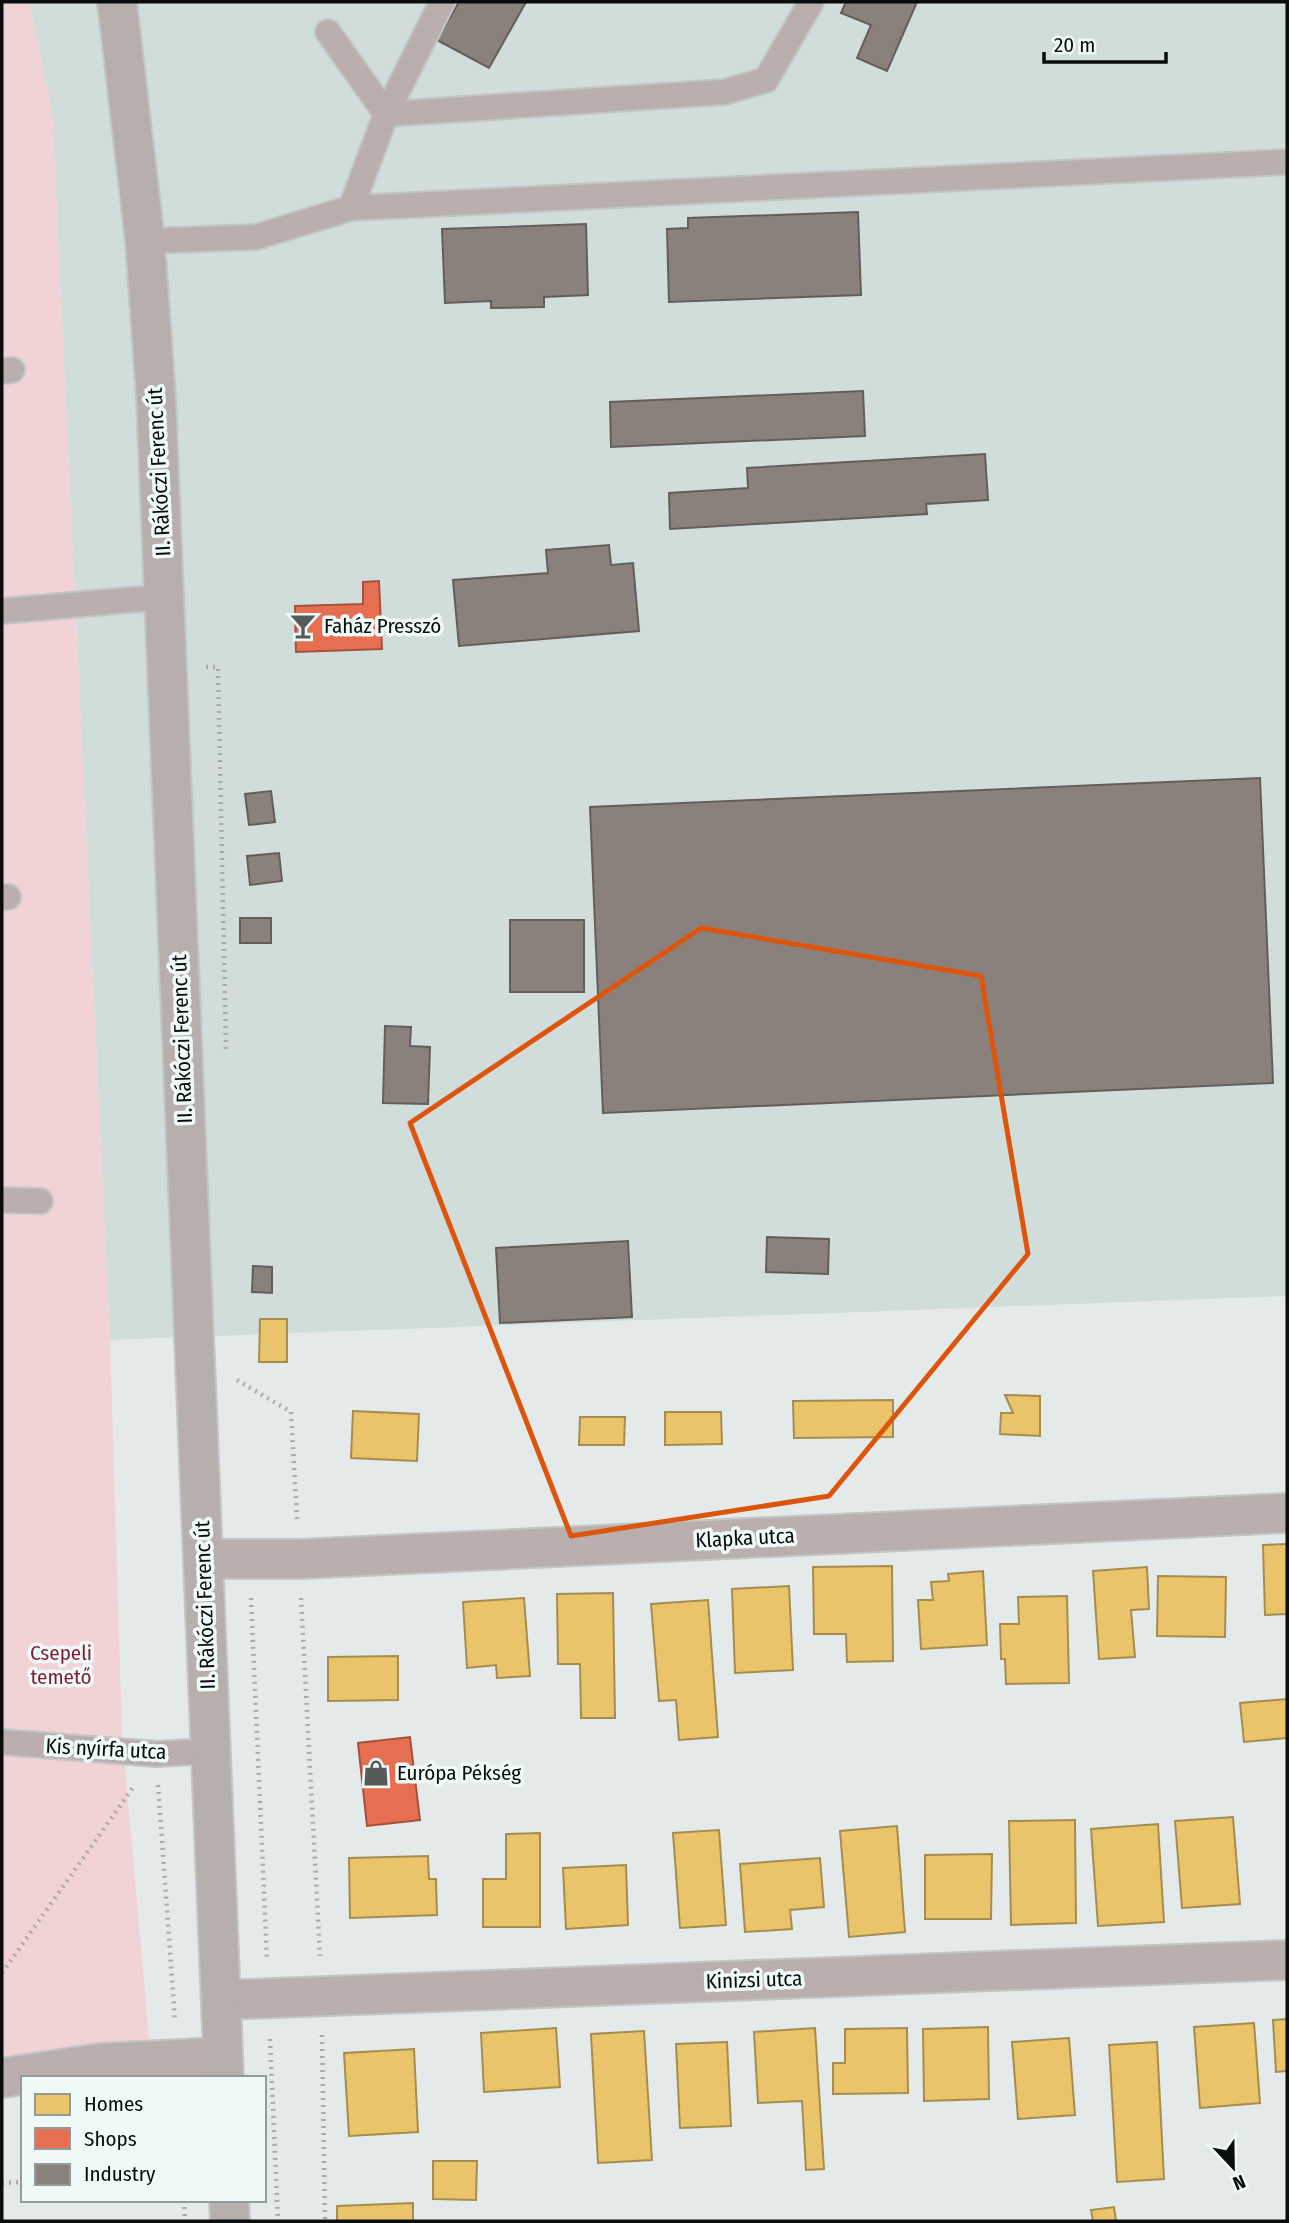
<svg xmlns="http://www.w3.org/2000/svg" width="1289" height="2223" font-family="'Fira Sans Condensed',sans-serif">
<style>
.built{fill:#d0dddb}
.green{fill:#f1d2d5}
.homes{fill:#e9c46a;stroke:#a68d4e;stroke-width:2}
.shops{fill:#e76f51;stroke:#a5523d;stroke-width:2}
.industry{fill:#8a817c;stroke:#645e5b;stroke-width:2}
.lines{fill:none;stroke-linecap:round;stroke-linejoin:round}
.service-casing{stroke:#c2c6c5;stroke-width:28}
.minor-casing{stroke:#c2c6c5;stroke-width:42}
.secondary-casing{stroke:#c2c6c5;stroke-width:42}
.path{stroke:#ada9a9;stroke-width:4.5;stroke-dasharray:2 5;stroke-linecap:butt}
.service{stroke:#baaeaf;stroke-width:24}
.minor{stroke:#baaeaf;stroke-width:38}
.secondary{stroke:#b7aeae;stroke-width:38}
.marked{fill:none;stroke:#dd550c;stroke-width:5;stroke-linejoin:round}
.labels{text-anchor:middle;stroke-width:7;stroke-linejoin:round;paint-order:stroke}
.street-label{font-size:21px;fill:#0a0d0d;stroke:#effaf8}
.poi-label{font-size:21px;fill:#0a0d0d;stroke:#effaf8;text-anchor:start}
.park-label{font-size:21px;fill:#7e1e33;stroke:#effaf8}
</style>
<rect width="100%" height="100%" fill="#e4eae9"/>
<path class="built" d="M29,2H1287V1296L110,1340L52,110Z"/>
<path class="green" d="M2,2H29L52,110L110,1340L122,1734L152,2071L2,2070Z"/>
<path class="homes" d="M260,1319H287V1362H259Z
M1005,1395L1040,1396V1436L1000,1434L1001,1413H1013Z
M893,1400V1437L794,1438L793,1401Z
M353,1411L419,1414L417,1461L351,1458Z
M665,1412H721L722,1444L665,1445Z
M580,1417H625L624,1445H579Z
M1287,1544V1614L1265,1615L1263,1545Z
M892,1566L893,1661L847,1662L846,1634H814L813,1567Z
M1147,1567L1149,1609L1131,1610L1135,1657L1099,1659L1093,1571Z
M983,1571L987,1645L921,1649L918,1600H933L931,1582L949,1581L948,1574Z
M1158,1576L1226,1577L1225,1637L1157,1636Z
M789,1586L793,1670L735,1673L732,1589Z
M613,1593L615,1718H581L580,1664H558L557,1594Z
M1067,1596L1069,1683L1006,1684L1005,1659H1001L1000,1624H1019L1018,1597Z
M524,1598L530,1676L497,1678L496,1665L467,1668L463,1602Z
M708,1600L718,1737L679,1740L676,1700L659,1701L651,1604Z
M398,1656V1700L328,1701V1657Z
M1287,1699V1738L1244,1742L1240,1703Z
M1233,1817L1240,1904L1182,1908L1175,1821Z
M1075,1820L1076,1923L1011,1925L1009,1821Z
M1158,1824L1164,1922L1098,1926L1091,1829Z
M897,1826L905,1932L849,1937L840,1831Z
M719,1830L726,1925L680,1928L673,1833Z
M540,1833V1927H483V1879H506V1834Z
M992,1854L991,1919H925V1855Z
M428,1856L429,1879H436L437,1915L350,1918L349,1858Z
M820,1858L824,1907L790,1910L792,1929L745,1932L740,1864Z
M626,1865L628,1925L566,1929L563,1868Z
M1287,2019V2071L1276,2072L1273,2020Z
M1254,2023L1260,2103L1200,2108L1194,2027Z
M988,2027L989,2099L924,2101L923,2029Z
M556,2028L560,2087L484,2092L481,2033Z
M815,2028L824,2169L806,2170L802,2101L758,2103L754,2032Z
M907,2028L908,2093L833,2094V2063H845V2029Z
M644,2031L652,2160L598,2163L591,2034Z
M1069,2038L1075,2115L1018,2119L1012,2042Z
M727,2042L731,2126L680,2128L676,2044Z
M1157,2042L1164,2179L1117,2182L1109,2045Z
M414,2049L418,2132L349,2136L344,2053Z
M433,2161H477L476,2200L433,2199Z
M413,2203V2221H337V2206Z
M1114,2207L1116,2221H1093L1091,2210Z"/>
<path class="shops" d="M379,581L382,649L296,652L295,606L363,604V582Z
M410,1737L420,1820L367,1826L358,1743Z"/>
<path class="industry" d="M459,2H526L489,68L437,40Z
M846,2H917L887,71L857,58L871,25L841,13Z
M858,212L861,295L669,302L667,229L688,228V218Z
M586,224L588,295L544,297V307L491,308V301L445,303L442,229Z
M863,391L865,436L611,447L610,402Z
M985,454L988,500L926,504L927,514L670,529L669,493L748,488L747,468Z
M609,545L611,565L633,563L639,631L459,646L453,580L548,573L546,550Z
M1260,778L1273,1083L603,1113L590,807Z
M271,791L275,822L249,825L245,794Z
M279,853L282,881L250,885L247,856Z
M240,918H271V943H240Z
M510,920H584V992H510Z
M385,1026L411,1027L410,1046L430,1047L428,1104L383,1103Z
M767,1237L829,1239L828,1274L766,1272Z
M628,1241L632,1317L500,1323L496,1248Z
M253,1266L272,1267V1293L252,1292Z"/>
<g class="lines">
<g class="service-casing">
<path id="service" d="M328,32L386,114L724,92L766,80L811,2
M351,208L386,114L442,2
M145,241L256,237L351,208L1287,162
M2,371L12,370
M2,611L164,597
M2,897H8
M2,1200L40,1201
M2,1742L156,1754L210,1751"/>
</g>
<g class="minor-casing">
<path id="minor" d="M203,1559H299L1287,1513
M221,2000L1287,1960
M2,2078L100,2063L223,2057"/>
</g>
<g class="secondary-casing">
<path id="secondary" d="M117,2L145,241L156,398L224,2078
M229,2200L230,2221"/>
</g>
<path class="path" d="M206,667H218L226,1049
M237,1380L291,1412L297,1519
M251,1598L267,1960
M301,1598L320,1956
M158,1785L175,2021
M2,1973L134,1786
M322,2035L325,2221
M270,2039L278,2221
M2,2183L23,2182
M184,2200L185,2221"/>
<use href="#service" class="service"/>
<use href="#minor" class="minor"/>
<use href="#secondary" class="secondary"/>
</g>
<path class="marked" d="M701,928L981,976L1028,1254L829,1496L571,1536L410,1123Z"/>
<defs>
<g id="bar-bare" transform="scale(2.1)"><path d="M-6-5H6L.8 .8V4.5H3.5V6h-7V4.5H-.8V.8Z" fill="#565a5a" stroke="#effaf8" stroke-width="2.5" paint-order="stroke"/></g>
<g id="shop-bare" transform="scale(2.1)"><path d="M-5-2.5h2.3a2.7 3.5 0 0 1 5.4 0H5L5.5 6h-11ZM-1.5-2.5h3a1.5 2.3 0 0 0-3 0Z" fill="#565a5a" stroke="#effaf8" stroke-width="2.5" paint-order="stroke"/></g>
</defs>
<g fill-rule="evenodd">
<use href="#bar-bare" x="303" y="626"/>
<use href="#shop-bare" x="376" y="1773"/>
</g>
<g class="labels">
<g class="street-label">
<text transform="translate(159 472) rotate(-93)" y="7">II. Rákóczi Ferenc út</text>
<text transform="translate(182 1039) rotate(-92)" y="7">II. Rákóczi Ferenc út</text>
<text transform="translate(745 1538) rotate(-3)" y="7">Klapka utca</text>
<text transform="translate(205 1605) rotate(-92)" y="7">II. Rákóczi Ferenc út</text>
<text transform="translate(106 1749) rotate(3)" y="7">Kis nyírfa utca</text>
<text transform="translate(754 1980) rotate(-2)" y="7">Kinizsi utca</text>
</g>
<g class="poi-label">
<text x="324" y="633">Faház Presszó</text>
<text x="397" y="1780">Európa Pékség</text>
</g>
<g class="park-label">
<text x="61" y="1660">Csepeli<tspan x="61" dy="24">temető</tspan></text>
</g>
</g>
<rect width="1289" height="2223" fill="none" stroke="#0a0d0d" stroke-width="7"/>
<rect x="21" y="2076" width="245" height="126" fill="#effaf8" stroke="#939b9a" stroke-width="2"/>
<rect x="35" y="2094" width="35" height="21" fill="#e9c46a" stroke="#939b9a" stroke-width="2"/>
<text x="84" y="2111" font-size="21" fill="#0a0d0d">Homes</text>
<rect x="35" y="2128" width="35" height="21" fill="#e76f51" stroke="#939b9a" stroke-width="2"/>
<text x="84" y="2146" font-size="21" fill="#0a0d0d">Shops</text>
<rect x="35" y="2164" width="35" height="21" fill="#8a817c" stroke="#939b9a" stroke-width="2"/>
<text x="84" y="2181" font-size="21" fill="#0a0d0d">Industry</text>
<g transform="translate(1233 2167) rotate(158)" stroke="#effaf8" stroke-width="5" paint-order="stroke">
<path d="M0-5L12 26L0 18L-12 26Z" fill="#0a0d0d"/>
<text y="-10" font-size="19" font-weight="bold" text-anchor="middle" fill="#0a0d0d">N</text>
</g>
<path d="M1044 52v10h122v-10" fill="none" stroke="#0a0d0d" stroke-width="3.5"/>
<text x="1054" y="52" font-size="21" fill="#0a0d0d" stroke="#effaf8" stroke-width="5" paint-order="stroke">20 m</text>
</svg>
